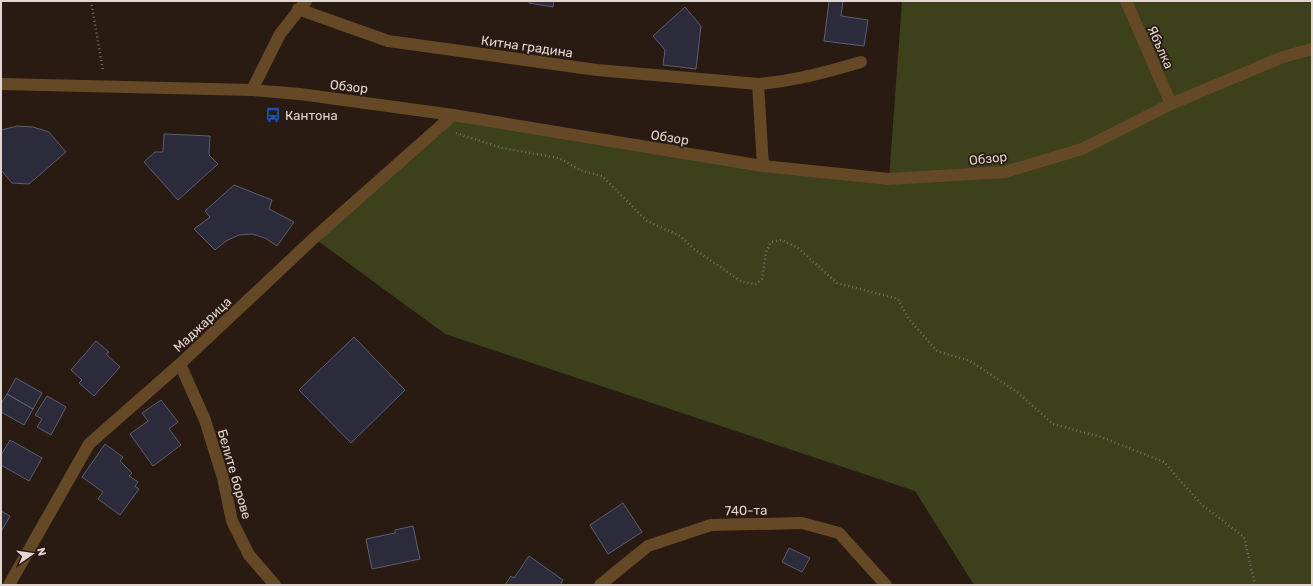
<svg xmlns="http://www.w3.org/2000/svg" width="1313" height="586" font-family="Rubik,sans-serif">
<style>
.green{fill:#3c401b}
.building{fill:#2b2b3b;stroke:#5e5d6f}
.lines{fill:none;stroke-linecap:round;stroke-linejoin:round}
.path{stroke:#7c6f68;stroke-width:2.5;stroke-dasharray:1 3;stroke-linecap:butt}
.minor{stroke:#654927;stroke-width:12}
.tertiary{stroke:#654927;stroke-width:12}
.labels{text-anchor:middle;stroke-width:3.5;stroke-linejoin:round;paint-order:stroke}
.street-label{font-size:13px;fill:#e1d6d0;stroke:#291a12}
.poi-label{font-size:13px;fill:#e1d6d0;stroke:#291a12;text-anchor:start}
</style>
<rect width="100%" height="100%" fill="#291a12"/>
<path class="green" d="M902,1H1312V585H974L915,491L445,334L314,238L453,115L889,179Z"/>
<path class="building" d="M529,1H554L553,7L529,3Z
M829,1H843L841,16L868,20L864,46L824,41Z
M685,7L701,26L696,69L663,65L665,50L653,36Z
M17,126L33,127L49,132L66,152L29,184L12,183L1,170V130Z
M164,134L210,136L209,155L218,164L178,200L144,162L155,152H163Z
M234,185L272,200L269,209L294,222L277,246L265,238L252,234L239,235L226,241L215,250L194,229L210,217L205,211Z
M354,337L405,390L351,443L299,390Z
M96,341L109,352L106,354L120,367L94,396L79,383L82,380L71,370Z
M16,378L42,393L33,409L7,394Z
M7,394L33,409L24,425L1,412V404Z
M47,396L66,407L51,435L37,427L42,419L35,415Z
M161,400L178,422L169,429L181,445L153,466L130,434L148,421L142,413Z
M10,440L42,458L29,481L1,465V455Z
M105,444L123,457L120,461L132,473L129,476L138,482L135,486L139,489L120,515L98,499L103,492L82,477Z
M623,503L642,532L608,554L590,525Z
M1,511L10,516L1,532Z
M413,526L420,559L372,569L366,539L395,533V530Z
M789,548L810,558L802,572L782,562Z
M529,556L563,580L560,585H505L511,576L514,578Z"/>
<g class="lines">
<path class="path" d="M91,1L103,71
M456,133L502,148L559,158L580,170L602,176L647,221L680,236L694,249L742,282L756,284L762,279L766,252L771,242L782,240L798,248L837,283L898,299L908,318L937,351L970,361L1017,392L1053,424L1101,437L1164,462L1201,504L1244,537L1255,585"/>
<path class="minor" d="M1126,1L1171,104
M298,9L388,41L597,70L758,84C794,81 827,72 861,62
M758,84L763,166
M252,90L280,34L306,1
M180,364L205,420L223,478L232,521L249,555L275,585
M9,585L89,444L180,364L314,238L453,115
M600,585L648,546L711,525L802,523L839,533L886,585"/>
<path class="tertiary" d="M1,84L252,90L300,94L453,115L763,166L889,179L1005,172L1082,149L1171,104L1283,57L1312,49"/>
</g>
<defs>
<g id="bus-bare" transform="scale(1.2)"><path d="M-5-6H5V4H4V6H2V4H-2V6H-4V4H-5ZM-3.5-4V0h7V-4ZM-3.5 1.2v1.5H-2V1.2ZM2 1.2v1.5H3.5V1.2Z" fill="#1a4fb4" stroke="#291a12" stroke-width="2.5" paint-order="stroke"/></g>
</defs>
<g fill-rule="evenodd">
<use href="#bus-bare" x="273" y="115"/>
</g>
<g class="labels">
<g class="street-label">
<text transform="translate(527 46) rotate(8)" y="5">Китна градина</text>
<text transform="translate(1161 47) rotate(66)" y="5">Ябълка</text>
<text transform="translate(349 86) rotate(7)" y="5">Обзор</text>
<text transform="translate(670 137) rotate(9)" y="5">Обзор</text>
<text transform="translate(988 158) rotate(-6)" y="5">Обзор</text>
<text transform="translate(202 324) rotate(-43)" y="5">Маджарица</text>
<text transform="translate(235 474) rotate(74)" y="5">Белите борове</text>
<text transform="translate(746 510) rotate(-1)" y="5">740-та</text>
</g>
<g class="poi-label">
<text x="285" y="120">Кантона</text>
</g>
</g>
<rect width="1313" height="586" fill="none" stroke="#e1d6d0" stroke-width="4"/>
<g transform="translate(32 554) rotate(77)" stroke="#291a12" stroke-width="3" paint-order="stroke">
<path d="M0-3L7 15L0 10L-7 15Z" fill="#e1d6d0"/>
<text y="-6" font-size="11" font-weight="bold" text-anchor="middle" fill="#e1d6d0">N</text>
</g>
</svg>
